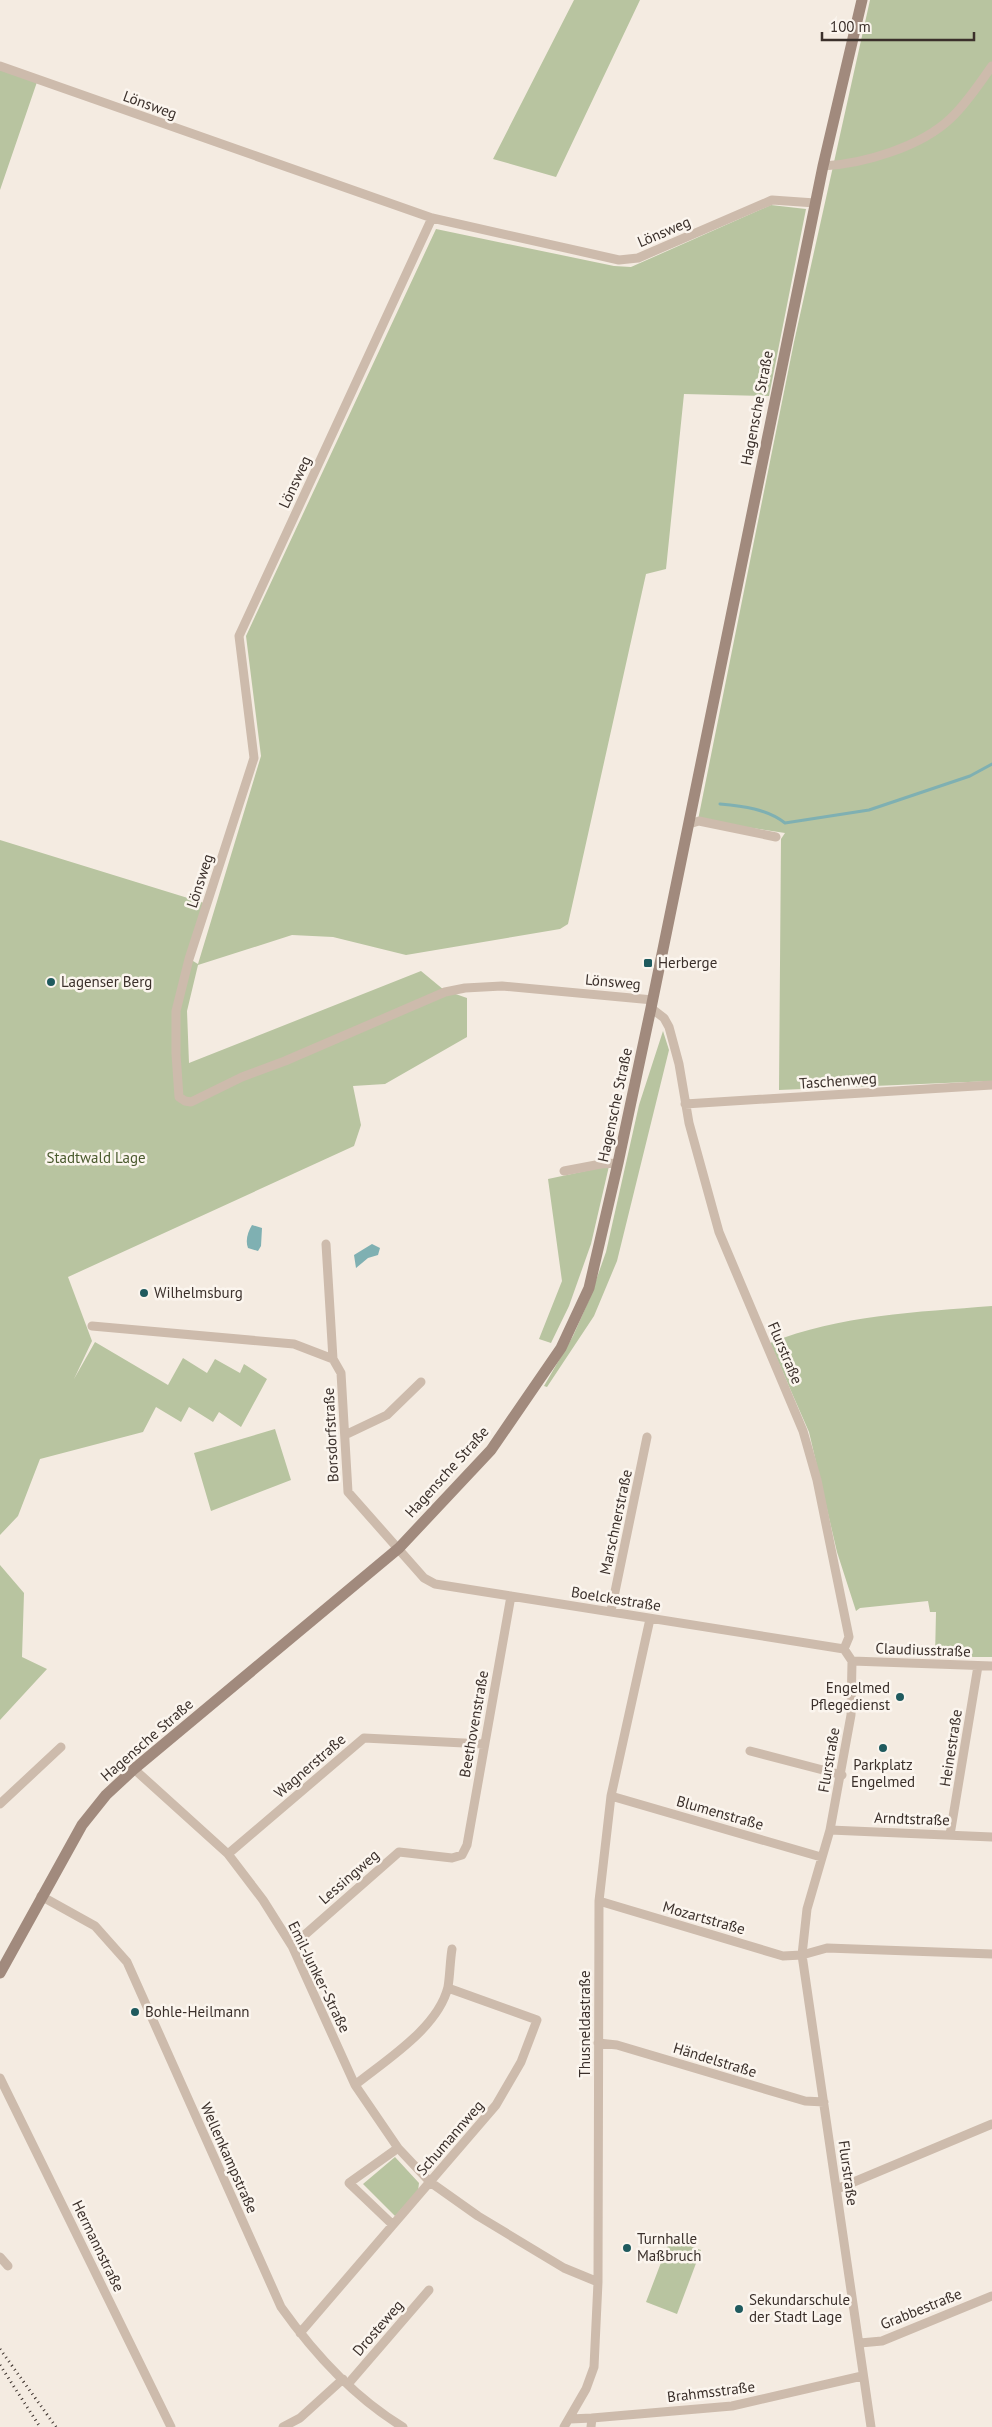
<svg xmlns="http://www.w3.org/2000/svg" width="992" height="2427" font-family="'PT Sans',sans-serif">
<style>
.green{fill:#b8c4a0}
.water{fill:#7fb0b2}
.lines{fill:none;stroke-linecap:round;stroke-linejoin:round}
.stream{stroke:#7fb0b2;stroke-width:3}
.street{stroke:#cdbbac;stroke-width:9}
.secondary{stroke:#a18a7d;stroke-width:11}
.rail{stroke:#3b302b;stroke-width:3;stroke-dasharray:1 4;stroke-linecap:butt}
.poi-dot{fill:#1f5a5e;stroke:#fbf5ee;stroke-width:2}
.labels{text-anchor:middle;stroke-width:5;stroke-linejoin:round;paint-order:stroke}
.street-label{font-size:15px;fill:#3b302b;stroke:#fbf5ee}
.poi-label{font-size:15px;fill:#3b302b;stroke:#fbf5ee;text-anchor:start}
.park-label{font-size:15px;fill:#4a5a2e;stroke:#fbf5ee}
</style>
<rect width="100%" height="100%" fill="#f4ebe1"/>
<path class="green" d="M574,0H640L556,177L493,159Z
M870,0H992V1081L779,1090L781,839L785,833L698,820L794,342Z
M0,70L37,82L0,190Z
M771,205L806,209L769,396L684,394L666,569L646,574L568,924L560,929L406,955L333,937L292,935L198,965L187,1011L189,1063L421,971L444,990L467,998V1037L385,1084L353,1086L361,1125L354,1146L68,1277L92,1341L74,1379L95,1342L168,1385L183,1358L207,1373L215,1359L240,1373L244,1364L267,1379L241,1427L219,1412L213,1422L189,1407L181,1422L156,1407L143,1432L40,1459L18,1516L0,1535V840L204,903L188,958L198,964L261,756L246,636L436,229L614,266L631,267Z
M663,1031L669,1050L617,1261L594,1316L547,1387L544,1386L573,1336L589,1300L606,1252L639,1105Z
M609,1166L591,1244L569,1306L551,1343L539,1339L562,1281L548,1179Z
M992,1306V1657H935L936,1612H930L928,1601L860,1608L856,1611L837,1552L809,1432L770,1343C839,1315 918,1312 992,1306Z
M275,1429L291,1480L211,1511L194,1453Z
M0,1565L24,1593L22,1657L47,1669L0,1720Z
M395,2157L419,2183L418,2191L395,2216L363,2184Z
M670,2239L701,2250L677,2314L646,2302Z"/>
<path class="water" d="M252,1225L262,1228L261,1246L258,1251L248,1248C245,1240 248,1232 252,1225Z
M372,1244L380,1248L378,1255L368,1258L356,1268L354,1255Z"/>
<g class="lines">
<path class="stream" d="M720,804C743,806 767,809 785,823L869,810L970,776L992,764"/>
<path class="street" d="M0,66L432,218L619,260L638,258L772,200L815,203
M823,166C863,164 921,147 951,118C967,103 979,84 992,66
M432,218L239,636L254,758L189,959L176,1011V1054L179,1097L185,1101L191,1102L242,1077L285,1061L445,992L465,988L502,986L653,1000
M689,824L699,821L776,837
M651,1008L664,1018L669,1027L679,1064L689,1123L719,1232L803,1431L817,1480L849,1637L844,1649
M685,1104L992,1085
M564,1171L601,1164L618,1163
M326,1244L333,1359L341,1373L348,1492L424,1578L435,1584L844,1649
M92,1326L294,1344L333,1359
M345,1435L387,1415L421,1382
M611,1611L647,1437
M844,1649L852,1661L851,1715L830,1830L807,1909L802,1955L871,2427
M852,1661L992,1666
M750,1751L842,1775
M134,1769L228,1854L263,1900L292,1946L355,2085L398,2148L430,2182L478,2216L564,2268L598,2282
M611,1796L821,1857
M0,1804L61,1747
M830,1830L992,1837
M950,1835L978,1666
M228,1854L364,1738L484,1744
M41,1896L95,1926L127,1962L281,2307C313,2352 355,2398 403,2427
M599,1901L783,1956L802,1955L827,1948L992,1954
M292,1946L399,1852L452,1858L462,1855L467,1845L511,1596
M598,2043L617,2045L805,2101L824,2102
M0,2078L171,2427
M355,2085C386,2060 438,2028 448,1987C450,1975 450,1961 452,1949
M837,2189L992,2124
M393,2225L349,2183L398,2148
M0,2257L8,2266
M300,2333L496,2105L521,2062L537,2020L448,1988
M860,2343L882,2341L992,2296
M348,2384L429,2290
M592,2418L732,2406L862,2376
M570,2419L592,2418L591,2427
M283,2427L300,2418L343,2379
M564,2427L586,2389L594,2367L598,2282L599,1901L611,1796L650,1619"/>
<path class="secondary" d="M0,1973L82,1825L106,1795L134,1769L399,1548L491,1450L561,1348L589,1288L618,1163L651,1008L823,166L862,0"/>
<path class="rail" d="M0,2349L56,2427
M0,2365L40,2427"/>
</g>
<g class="poi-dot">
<rect x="643" y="958" width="10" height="10" rx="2.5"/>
<circle cx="51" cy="982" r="5"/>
<circle cx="144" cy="1293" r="5"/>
<circle cx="900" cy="1697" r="5"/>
<circle cx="883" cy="1748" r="5"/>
<circle cx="135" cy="2012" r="5"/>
<circle cx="627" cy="2248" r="5"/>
<circle cx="739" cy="2309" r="5"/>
</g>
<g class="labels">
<g class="street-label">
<text transform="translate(150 105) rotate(20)" y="5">Lönsweg</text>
<text transform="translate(664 232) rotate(-23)" y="5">Lönsweg</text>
<text transform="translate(757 408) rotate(-79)" y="5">Hagensche Straße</text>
<text transform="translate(295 482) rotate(-65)" y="5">Lönsweg</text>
<text transform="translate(200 881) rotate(-72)" y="5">Lönsweg</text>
<text transform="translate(613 982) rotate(5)" y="5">Lönsweg</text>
<text transform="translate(838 1081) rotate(-4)" y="5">Taschenweg</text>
<text transform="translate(615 1105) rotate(-78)" y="5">Hagensche Straße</text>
<text transform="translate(785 1353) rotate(67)" y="5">Flurstraße</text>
<text transform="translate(331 1435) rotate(-93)" y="5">Borsdorfstraße</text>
<text transform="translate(447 1472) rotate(-48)" y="5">Hagensche Straße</text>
<text transform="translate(616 1522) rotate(-78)" y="5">Marschnerstraße</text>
<text transform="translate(616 1599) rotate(9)" y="5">Boelckestraße</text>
<text transform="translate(923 1650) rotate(2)" y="5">Claudiusstraße</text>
<text transform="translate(474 1724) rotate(-80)" y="5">Beethovenstraße</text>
<text transform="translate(147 1740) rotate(-41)" y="5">Hagensche Straße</text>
<text transform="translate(951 1748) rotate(-81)" y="5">Heinestraße</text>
<text transform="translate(829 1760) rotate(-80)" y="5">Flurstraße</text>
<text transform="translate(310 1766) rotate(-41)" y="5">Wagnerstraße</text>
<text transform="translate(720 1813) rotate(16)" y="5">Blumenstraße</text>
<text transform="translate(912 1819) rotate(2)" y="5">Arndtstraße</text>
<text transform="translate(349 1877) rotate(-41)" y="5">Lessingweg</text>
<text transform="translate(704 1918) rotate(16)" y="5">Mozartstraße</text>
<text transform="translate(319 1977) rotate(64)" y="5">Emil-Junker-Straße</text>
<text transform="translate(585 2024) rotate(-90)" y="5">Thusneldastraße</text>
<text transform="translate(715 2060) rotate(17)" y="5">Händelstraße</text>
<text transform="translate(450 2138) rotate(-49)" y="5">Schumannweg</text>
<text transform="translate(229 2158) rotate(66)" y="5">Wellenkampstraße</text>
<text transform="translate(848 2173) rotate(82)" y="5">Flurstraße</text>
<text transform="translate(98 2246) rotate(64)" y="5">Hermannstraße</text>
<text transform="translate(921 2309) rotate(-22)" y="5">Grabbestraße</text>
<text transform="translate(378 2328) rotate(-49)" y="5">Drosteweg</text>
<text transform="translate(711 2392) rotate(-7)" y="5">Brahmsstraße</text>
</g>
<g class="poi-label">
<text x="658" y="968">Herberge</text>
<text x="61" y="987">Lagenser Berg</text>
<text x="154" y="1298">Wilhelmsburg</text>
<text x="890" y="1693" text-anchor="end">Engelmed<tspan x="890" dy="17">Pflegedienst</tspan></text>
<text x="883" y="1770" text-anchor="middle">Parkplatz<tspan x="883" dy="17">Engelmed</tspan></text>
<text x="145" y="2017">Bohle-Heilmann</text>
<text x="637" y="2244">Turnhalle<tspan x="637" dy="17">Maßbruch</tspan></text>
<text x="749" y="2305">Sekundarschule<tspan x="749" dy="17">der Stadt Lage</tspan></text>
</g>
<g class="park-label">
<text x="96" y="1163">Stadtwald Lage</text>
</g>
</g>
<path d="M822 32v8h152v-8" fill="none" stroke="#3b302b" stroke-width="2.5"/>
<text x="830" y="32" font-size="15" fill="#3b302b" stroke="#fbf5ee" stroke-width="4" paint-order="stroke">100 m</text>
</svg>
